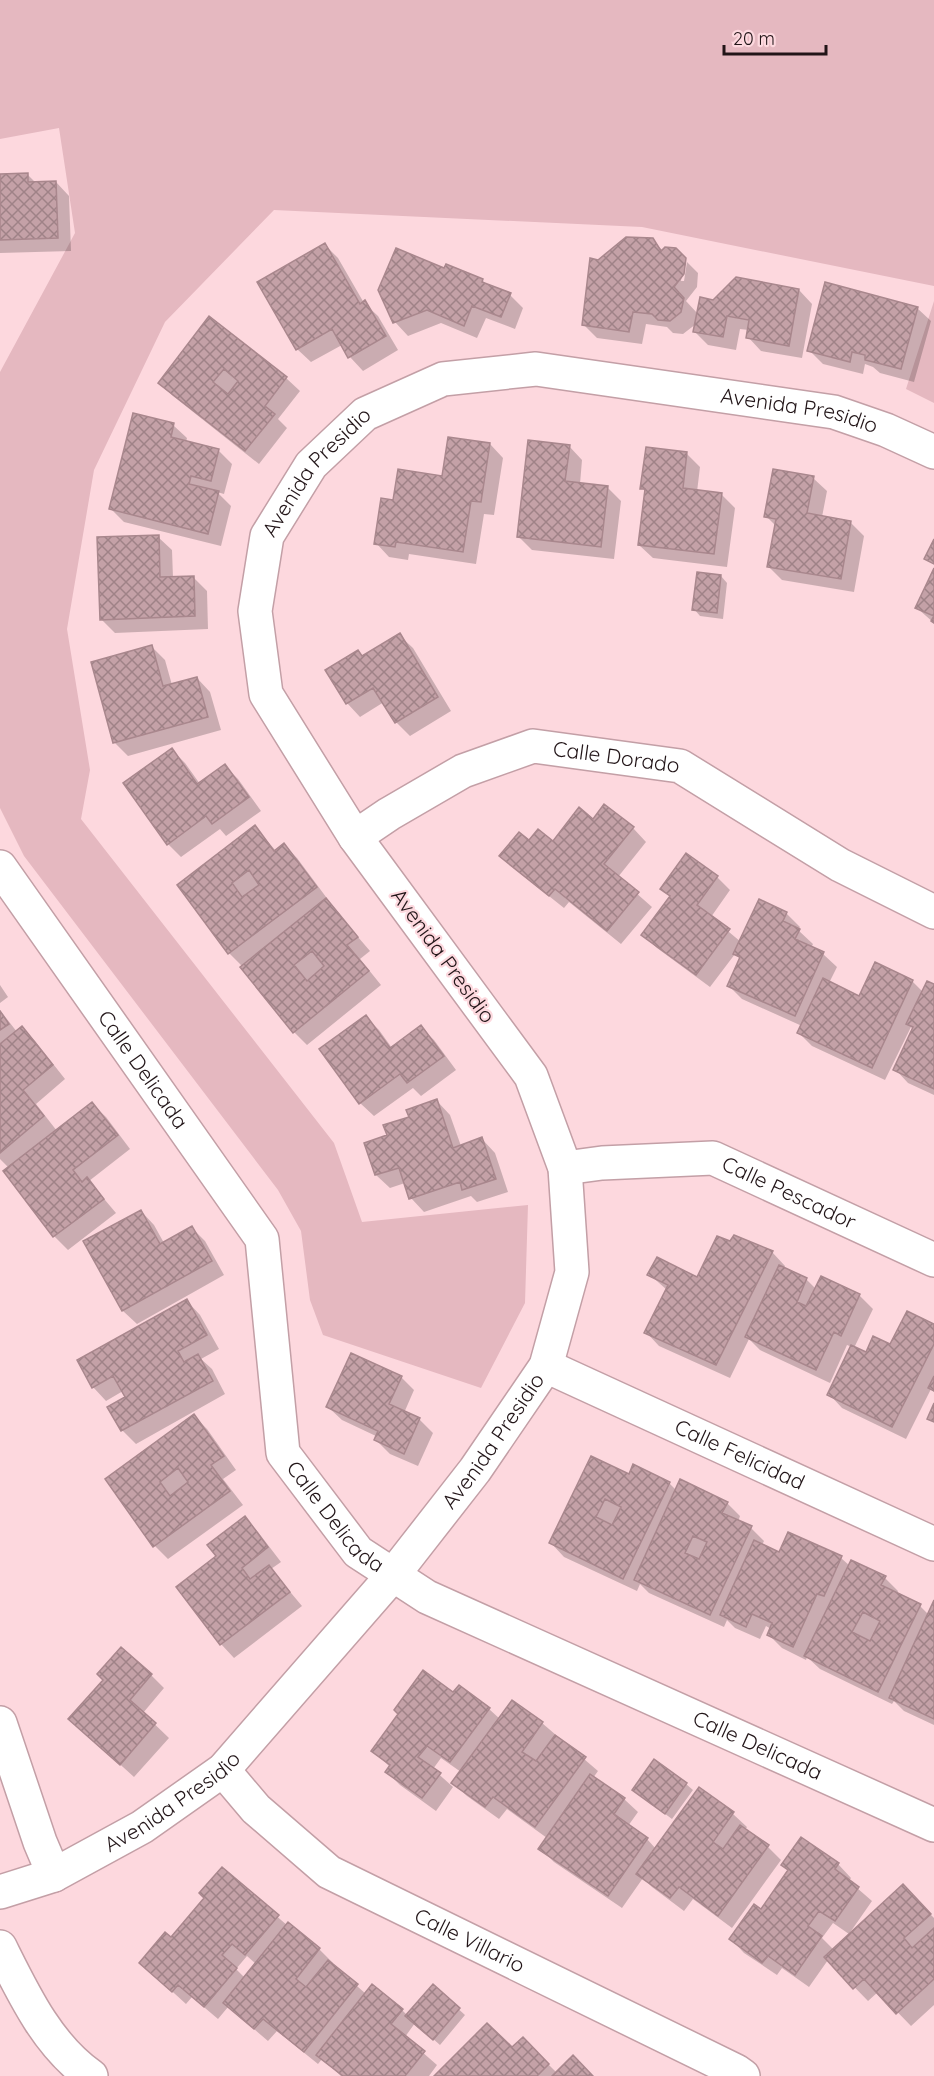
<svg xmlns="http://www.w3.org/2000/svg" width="934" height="2076" font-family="Quicksand,sans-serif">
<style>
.grass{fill:#e5b8c0}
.shadow{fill:#0003;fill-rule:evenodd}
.building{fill:url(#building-cross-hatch);stroke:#a9878d;stroke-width:1.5;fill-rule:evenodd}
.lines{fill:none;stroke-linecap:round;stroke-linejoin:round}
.minor-casing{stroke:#c39fa6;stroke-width:36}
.tertiary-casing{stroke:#c39fa6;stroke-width:36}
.minor{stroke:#fff;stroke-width:33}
.tertiary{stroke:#fff;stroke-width:33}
.labels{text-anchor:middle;stroke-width:4.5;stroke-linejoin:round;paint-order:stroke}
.street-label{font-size:21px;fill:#221518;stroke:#fdd8de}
</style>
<defs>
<pattern id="building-cross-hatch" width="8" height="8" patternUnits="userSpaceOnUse" patternTransform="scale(1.5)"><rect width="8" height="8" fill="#c4a1a7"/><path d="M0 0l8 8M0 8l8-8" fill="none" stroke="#9f8287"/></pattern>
</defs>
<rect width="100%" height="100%" fill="#fdd8de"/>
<path class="grass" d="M0,0H934V286L642,227L274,210L165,322L94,470L67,629L90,770L81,819L334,1143L362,1222L528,1205L525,1303L481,1388L323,1335L310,1300L301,1231L278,1190L24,856L0,808V372L75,233L59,128L0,139Z
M934,301V403L906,389Z"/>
<path class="shadow" d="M27,174L36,183L56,182L69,196L71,251L0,253V175Z
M653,240L663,251L684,261L681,281H684L687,262L698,273L697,287L686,301L698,314L714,301L799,290L812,304L802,358L761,351L748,337L749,330L740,329L736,350L708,345L695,332L696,324L683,334L673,333L667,327L646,324L642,344L597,338L583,324L598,262Z
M325,245L338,258L364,303L378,316L398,350L363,371L350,357L342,345L311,362L297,349Z
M445,270L482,280L489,287L510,295L523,308L515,329L486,318L477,338L441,323L408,336L395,322L380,290Z
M917,308L931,321L914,382L880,373L873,367L865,364L863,374L823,364L809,350Z
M209,318L286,378L300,391L278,419L287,428L259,464L173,396L159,383Z
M173,425L187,438L186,442L218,450L232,464L224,494L217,492L231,506L221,546L124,522L110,508Z
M490,444L503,458L494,515L484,514L476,564L409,554L408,560L389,557L376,543L394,502L443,478Z
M569,446L582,460L580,484L607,487L621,501L614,559L532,550L518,536Z
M687,454L700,467L697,492L722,495L735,508L727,567L653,558L639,545L646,492L642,488Z
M813,478L827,491L822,517L850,522L864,536L854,592L782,580L768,566L776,526L766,516Z
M158,537L172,550L173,578L193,577L207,591L208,629L115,633L102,620Z
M934,571V623L917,608Z
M721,576L727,583L723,619L700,616L694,609Z
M399,635L413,648L451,711L410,736L396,722L384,702L360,717L347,703L358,652L363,657Z
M151,646L165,660L172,685L197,678L210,692L221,730L128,756L114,742Z
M172,750L185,763L200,784L225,766L238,779L261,811L226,836L220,829L181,857L168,844Z
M593,821L633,828L646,842L618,877L652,907L621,944L569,902L564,908L515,869L501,856L529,842L553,843Z
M255,827L276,851L284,845L297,858L329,901L328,902L370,951L360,959L381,985L307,1045L294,1032L243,967L229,953L179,885Z
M717,877L730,890L711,917L741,942L786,913L800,927L798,930L813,944L811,948L823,954L837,967L829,983L860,998L912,981L923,992L934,986V1095L908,1083L895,1069L914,1030L911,1027L885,1080L812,1046L799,1033L802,1026L742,999L728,985L741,960L735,954L710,987L657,948L643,935L671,897L662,889Z
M0,985L8,997L0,1003Z
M0,1010L17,1032L22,1028L35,1041L65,1079L36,1104L57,1131L92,1104L106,1117L130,1149L89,1181L116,1213L68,1250L54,1236L5,1171L9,1168L0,1159Z
M366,1017L379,1030L392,1048L420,1027L434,1040L456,1070L421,1096L413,1088L374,1116L360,1103Z
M437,1101L450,1115L461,1146L482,1139L495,1153L508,1192L477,1202L471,1196L424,1212L411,1198L405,1183L390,1188L376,1175L366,1143L388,1136L411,1118Z
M141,1211L154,1225L164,1243L192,1228L205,1241L224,1275L137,1324L123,1311L85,1242Z
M772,1252L785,1266L784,1269L806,1279L816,1289L859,1295L873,1309L854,1348L866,1354L891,1346L934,1326V1392L931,1389L906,1439L842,1408L829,1394L852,1347L847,1345L830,1383L760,1350L749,1339L730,1378L659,1346L646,1332L667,1290L649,1274L698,1279Z
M187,1301L200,1315L219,1349L201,1359L212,1369L225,1394L136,1444L122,1430L109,1408L127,1398L123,1391L106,1401L93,1387Z
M401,1377L414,1390L404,1413L420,1420L433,1433L418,1466L390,1454L376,1440L378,1437L342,1420L328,1407Z
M194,1416L207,1429L236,1470L223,1479L243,1505L168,1559L155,1546L107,1479Z
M629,1476L669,1483L677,1491L727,1503L740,1516L738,1522L751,1528L764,1541L762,1545L780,1554L841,1558L850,1566L885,1578L898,1591L897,1594L920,1606L929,1615L934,1603V1725L904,1711L894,1701L892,1704L820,1669L807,1657L806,1660L782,1648L769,1635L771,1629L766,1626L760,1639L735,1628L727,1620L724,1627L649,1593L640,1584L637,1591L564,1557L551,1543Z
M245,1518L258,1532L281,1562L271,1569L302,1606L234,1658L221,1644L218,1557Z
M151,1675L164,1688L143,1713L169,1738L134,1777L70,1719Z
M453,1695L489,1709L500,1719L512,1702L542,1723L598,1771L593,1778L624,1799L638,1812L628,1826L647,1839L656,1849L700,1789L733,1814L747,1827L745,1830L768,1847L781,1860L732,1928L693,1899L684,1911L652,1887L643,1878L622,1908L554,1862L540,1848L547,1838L507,1809L499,1819L467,1796L453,1783L461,1772L441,1758L433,1769L453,1787L436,1811L400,1785L387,1772L390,1767L373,1751Z
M686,1784L693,1790L672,1819L633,1790Z
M838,1864L851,1878L849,1881L872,1901L849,1934L833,1923L822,1938L834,1950L916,1900L934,1918V2005L911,2026L878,1992L868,2001L828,1960L809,1987L782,1968L777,1975L744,1953L731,1939L761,1911L789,1871L783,1865Z
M222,1869L288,1926V1924L319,1949L333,1963L332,1964L366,1994L402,2010L408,2016L433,1986L465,2015L440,2045L415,2023L405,2037L437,2065L429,2076H341L322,2059L318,2064L277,2031L268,2041L228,2007L218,2019L192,1997L186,2004L141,1963L171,1939L206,1898ZM247,1956L256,1964L245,1978L236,1969Z
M523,2039L557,2073L591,2076H436L512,2050Z"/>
<path class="building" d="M28,173V182L56,181L58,238L0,240V174Z
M626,237L653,238L661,251L665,247L676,248L686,258L684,274L674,287L684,298L681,312L670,321L658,320L652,314L633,312L629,332L582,325L590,258L598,260Z
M325,243L360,304L365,300L386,336L348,358L332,329L296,350L257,282Z
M396,248L444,268L446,264L483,279L482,282L511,293L501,317L472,306L464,326L427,310L393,323L378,290Z
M736,277L799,289L789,346L746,338L749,320L727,316L723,337L693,332L700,297L713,300Z
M825,282L918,307L901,369L865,360V355L852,352L850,362L807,351Z
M209,316L287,377L265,406L275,414L245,451L158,383ZM224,369L238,381L228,394L213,382Z
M133,413L174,423L171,437L219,449L211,481L191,476L189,484L219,491L208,534L109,509Z
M448,437L490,443L481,502L471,501L463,552L396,542L395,547L374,544L381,498L393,500L398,469L442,476Z
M528,440L570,445L565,481L608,486L601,547L517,537Z
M646,447L687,452L683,488L722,493L714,554L638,545L645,489H640Z
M773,469L814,476L807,513L851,521L841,579L767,567L776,519L764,517Z
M159,535L160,577L194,576L195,616L100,620L97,537Z
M934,539V564L924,559Z
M934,568V623L931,621L934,616L915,608Z
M697,572L721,575L717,613L692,610Z
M400,633L438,697L395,723L373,688L346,704L325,670L358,650L362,656Z
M152,645L163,686L197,677L208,717L113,743L91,662Z
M172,748L197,784L225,764L249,797L212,824L206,816L167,845L123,783Z
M604,804L634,827L604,864L639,892L607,931L555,889L549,896L499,856L519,832L529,840L538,829L553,841L579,807L593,819Z
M255,825L274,851L284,843L317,887L228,954L177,885ZM249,870L259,885L242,897L232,883Z
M686,853L718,876L697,905L730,929L696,975L641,935L670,896L660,889Z
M326,898L358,937L347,945L369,971L293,1033L240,967ZM312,951L324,966L307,981L294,965Z
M759,899L787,912L783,921L800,929L795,939L824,952L795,1016L727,986L740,957L733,954Z
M875,962L913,980L872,1068L797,1033L823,978L859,996Z
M927,981L934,984V1089L893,1070L913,1027L906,1024Z
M0,1011L9,1024L0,1030Z
M366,1015L390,1048L421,1025L444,1056L407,1083L400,1074L359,1104L319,1049Z
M22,1026L53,1065L23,1090L44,1116L0,1153V1044Z
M437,1099L453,1148L482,1137L496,1179L462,1190L460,1182L409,1199L399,1168L375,1175L364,1143L387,1135L383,1125L409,1117L406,1110Z
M92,1102L118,1135L73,1170L82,1182L87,1177L104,1199L53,1237L3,1171Z
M141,1210L160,1244L192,1226L212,1261L122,1311L83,1241Z
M734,1235L773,1251L716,1365L644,1333L668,1285L647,1275L657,1257L697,1277L717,1236L730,1241Z
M779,1265L807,1278L797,1302L806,1306L821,1276L860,1294L841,1336L834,1332L816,1370L745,1337Z
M187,1299L207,1335L178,1351L184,1362L198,1354L213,1381L121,1431L107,1407L125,1397L113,1376L92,1388L77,1360Z
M907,1311L934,1324V1344L892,1427L827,1395L851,1345L866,1352L873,1336L890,1344Z
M351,1353L402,1376L389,1404L420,1418L404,1454L374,1440L378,1431L326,1407Z
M934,1376V1391L928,1388Z
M934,1403V1422L927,1419Z
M194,1414L224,1456L211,1465L230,1491L153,1547L105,1479ZM178,1468L188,1482L170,1496L160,1482Z
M591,1456L629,1474L633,1464L670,1482L623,1579L549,1543ZM605,1499L621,1507L612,1525L596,1517Z
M680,1479L728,1502L722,1513L752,1526L710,1615L634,1580ZM693,1536L707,1542L699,1559L685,1553Z
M245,1516L268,1547L242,1568L250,1579L269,1565L290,1592L220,1645L176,1587L216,1556L207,1545Z
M788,1532L842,1556L824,1596L817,1594L793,1647L767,1635L772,1623L752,1614L746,1627L720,1615L754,1540L779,1552Z
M851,1560L886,1576L881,1585L921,1604L878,1692L804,1656ZM863,1612L880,1621L870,1641L852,1632Z
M934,1600V1719L889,1698Z
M121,1647L152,1674L130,1700L156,1723L120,1765L68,1719L103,1680L97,1674Z
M423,1670L453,1692L459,1685L490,1708L450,1762L427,1746L418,1757L441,1773L422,1798L385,1772L390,1765L371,1751L398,1714L394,1710Z
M512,1700L543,1722L522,1752L536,1761L555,1735L586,1757L535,1827L493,1797L485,1807L451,1783Z
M654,1759L687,1783L665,1814L632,1790Z
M590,1774L625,1798L614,1814L648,1838L608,1896L538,1849Z
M699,1787L734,1812L713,1842L723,1849L740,1825L769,1845L718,1916L679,1887L670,1898L636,1874Z
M801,1837L839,1863L835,1869L859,1887L835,1921L819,1911L808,1926L822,1936L795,1975L768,1956L762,1963L729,1939L754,1904L761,1909L788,1870L781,1865Z
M222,1867L279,1915L245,1955L232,1944L222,1955L237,1968L204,2007L178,1985L172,1992L139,1963L165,1932L171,1937L204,1898L199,1893Z
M903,1884L931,1914L904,1938L912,1948L934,1928V1979L896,2014L864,1979L853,1989L824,1957Z
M288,1922L320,1948L296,1979L306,1987L328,1960L358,1984L304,2052L263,2019L254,2029L223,2003Z
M372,1984L403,2009L391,2024L425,2051L405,2076H343L316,2055Z
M433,1984L460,2008L433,2040L405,2016Z
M487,2023L512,2047L523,2037L549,2064L537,2076H434Z
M573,2055L593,2076H552Z"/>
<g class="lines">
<g class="minor-casing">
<g id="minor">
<path id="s1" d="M355,837L389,814L463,771L533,746L680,766L840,865L934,912"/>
<path id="s2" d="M0,867L262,1239L283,1453L358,1552L427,1597L934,1825"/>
<path id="s3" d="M565,1168L602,1163L713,1158L934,1260"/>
<path id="s4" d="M546,1366L934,1544"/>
<path d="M0,1723L40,1842L54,1875"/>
<path id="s5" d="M223,1770L256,1809L329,1872L736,2071L743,2076"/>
<path d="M0,1947C23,1993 47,2045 91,2076"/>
</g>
</g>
<g class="tertiary-casing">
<g id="tertiary">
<path id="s6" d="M0,1892L54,1875L142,1827L223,1770L393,1575L475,1470L546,1366L572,1272L565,1168L531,1076L355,837L266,694L255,611L267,536L311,465L365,414L443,379L536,369L834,412L886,430L934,452"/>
</g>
</g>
<use href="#minor" class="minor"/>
<use href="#tertiary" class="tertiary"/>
</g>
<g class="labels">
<g class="street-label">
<text dy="7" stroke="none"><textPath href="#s6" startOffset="2302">Avenida Presidio</textPath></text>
<text dy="7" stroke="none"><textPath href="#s6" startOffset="1780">Avenida Presidio</textPath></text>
<text dy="7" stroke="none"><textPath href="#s1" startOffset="285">Calle Dorado</textPath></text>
<text transform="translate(443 956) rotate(54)" y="7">Avenida Presidio</text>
<text dy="7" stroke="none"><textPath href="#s2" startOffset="248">Calle Delicada</textPath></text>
<text dy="7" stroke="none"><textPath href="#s3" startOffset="232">Calle Pescador</textPath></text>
<text dy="7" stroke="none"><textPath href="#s6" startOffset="682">Avenida Presidio</textPath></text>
<text dy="7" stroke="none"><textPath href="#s4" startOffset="213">Calle Felicidad</textPath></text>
<text dy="7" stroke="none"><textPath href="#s2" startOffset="753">Calle Delicada</textPath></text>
<text dy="7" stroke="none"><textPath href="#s2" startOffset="1239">Calle Delicada</textPath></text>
<text dy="7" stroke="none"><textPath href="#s6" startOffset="196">Avenida Presidio</textPath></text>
<text dy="7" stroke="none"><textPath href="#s5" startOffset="304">Calle Villario</textPath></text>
</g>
</g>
<path d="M724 45v9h102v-9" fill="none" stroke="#221518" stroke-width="3"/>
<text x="733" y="45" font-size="18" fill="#221518" stroke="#fdd8de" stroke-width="4.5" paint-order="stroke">20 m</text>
</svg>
